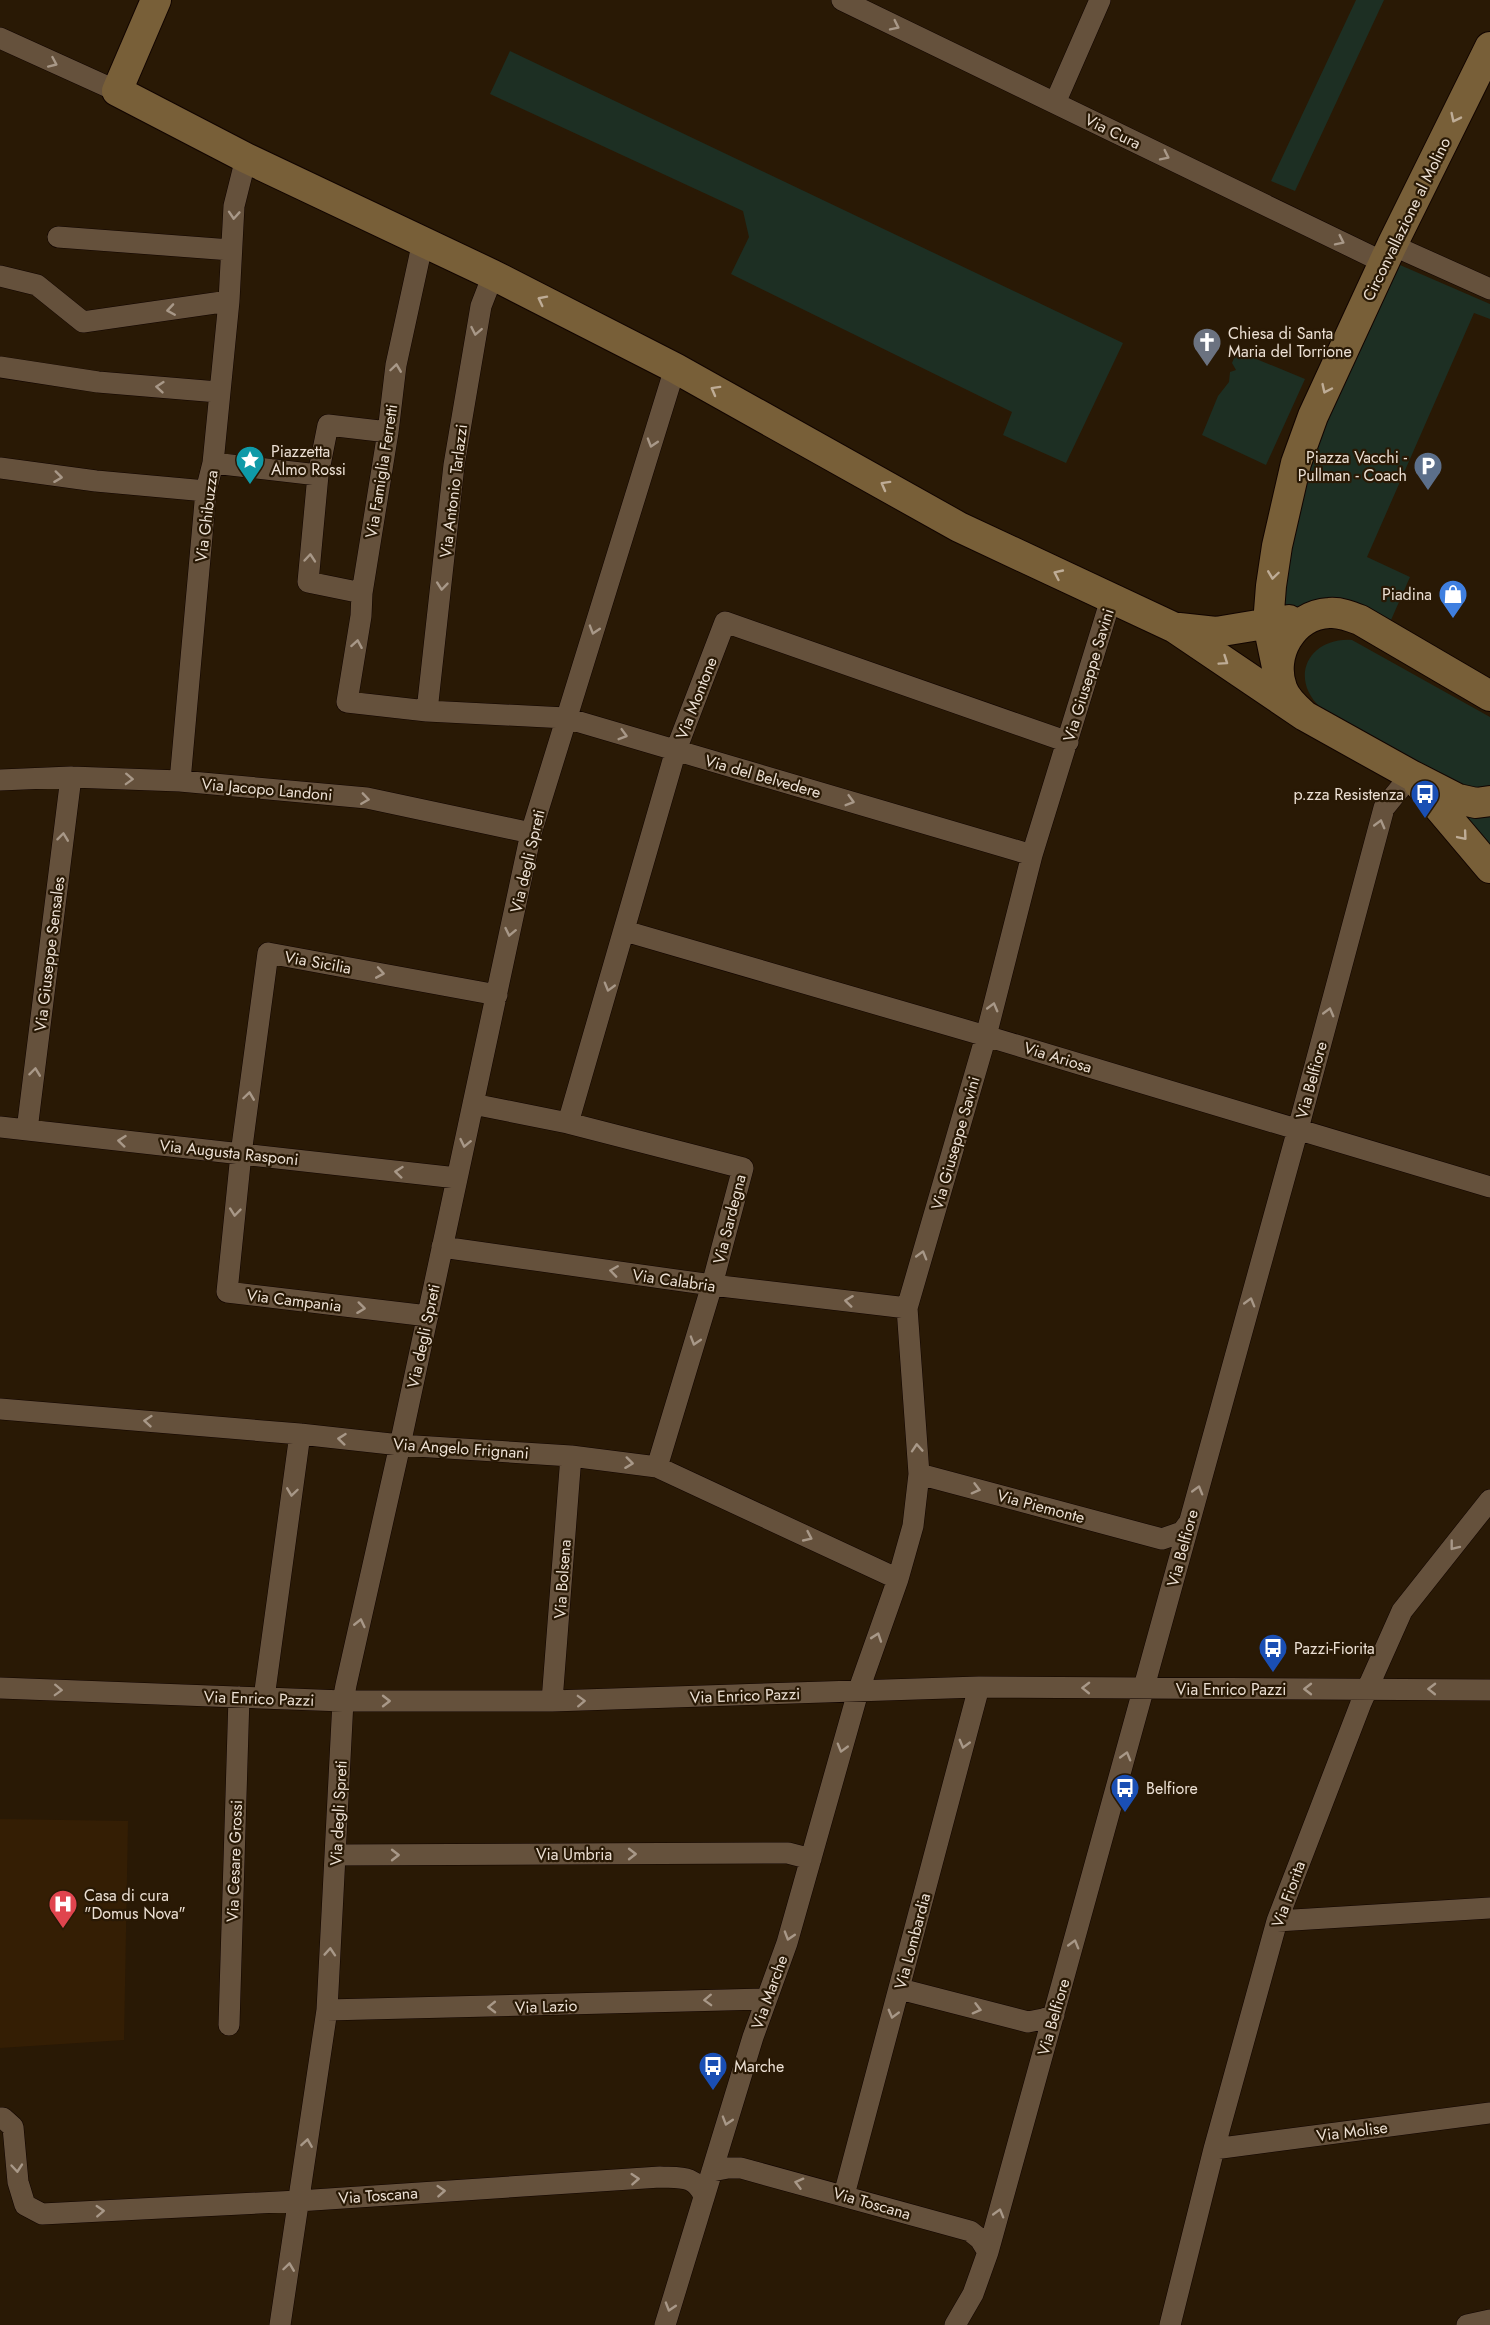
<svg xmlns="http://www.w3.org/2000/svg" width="1490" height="2325" font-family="Jost,sans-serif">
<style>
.built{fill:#341e04}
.green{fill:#1d2f23}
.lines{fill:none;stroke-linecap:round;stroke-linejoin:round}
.street-casing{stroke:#110400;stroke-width:22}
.secondary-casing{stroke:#110400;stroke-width:32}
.street{stroke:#65513c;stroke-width:21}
.secondary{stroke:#785f38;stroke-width:30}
.oneway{stroke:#a89888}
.oneway2{stroke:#beac96}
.labels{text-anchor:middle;stroke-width:4.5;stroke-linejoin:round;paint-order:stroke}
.street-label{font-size:16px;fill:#ece0d4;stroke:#291905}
.poi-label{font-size:16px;fill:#ece0d4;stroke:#291905;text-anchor:start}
</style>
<rect width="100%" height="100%" fill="#291905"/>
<path class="built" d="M0,1819L128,1821L124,2040L0,2048Z"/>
<path class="green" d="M1356,0H1384L1295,191L1271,181Z
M510,51L1123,343L1066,463L1003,435L1012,412L731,274L749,237L743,211L490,94Z
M1400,265L1490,304V319L1474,313L1367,557L1410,577L1391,620L1368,607L1352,603L1290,609L1284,608L1281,591L1305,469Z
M1237,351L1305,379L1266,465L1202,435L1218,396L1229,382L1230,372L1236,370L1232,363Z
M1352,640L1490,717V788L1481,790L1458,784L1321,708C1288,678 1309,637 1352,640Z
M1490,812V851L1463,813Z"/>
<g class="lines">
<g class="street-casing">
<path id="street" d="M842,0L1385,263
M0,38L117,91
M1055,103L1100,0
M58,237L231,250
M423,241L396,365L388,432L362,593L361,616L347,702L427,711L566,718L1032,855
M1392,245L1490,289
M0,276L37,285L83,322L229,301
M0,367L98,382L218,392
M213,463L318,475
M0,468L96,481L206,491
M362,593L308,582L318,475L328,425L388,432
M427,711L454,465L481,306L493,275
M0,780L71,777L180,781L367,798L531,833
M180,781L206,491L213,463L229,301L234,206L246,158
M625,931L986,1036L1490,1187
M473,1104L568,1123L743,1168L712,1285L657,1467
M568,1123L676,750L725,622L1068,742
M0,1127L457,1178
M27,1130L71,777
M442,1247L712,1285L907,1308
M428,1316L227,1292L241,1154L268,953L497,995
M0,1409L300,1434L400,1445L571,1456L657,1467L898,1579
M919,1474L1162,1539L1182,1532L1188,1524
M0,1688L343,1701H552L979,1687L1490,1690
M264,1698L300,1434
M552,1701L571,1456
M336,1855L788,1853L811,1859
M1277,1921L1490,1908
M900,1989L1028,2022L1043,2019L1054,2015
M327,2010L766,1999
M229,2025L239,1697
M0,2118H3L13,2127L18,2182L25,2205L42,2214L298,2201L660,2177C681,2178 695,2175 704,2196
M1214,2149L1490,2113
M712,2171L728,2168H741L970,2231L980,2239L988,2252
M844,2195L979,1687
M280,2325L327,2010L343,1701L346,1685L400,1445L531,833L675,368
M665,2325L753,2037L787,1943L858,1692L898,1579L913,1526L919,1474L907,1308L986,1036L1032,855L1111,599
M955,2325L973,2294L988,2252L1298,1129L1384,808L1411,775
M1170,2325L1214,2149L1277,1921L1361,1703L1402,1611L1490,1500
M1467,2325L1490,2320"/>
</g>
<g class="secondary-casing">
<path id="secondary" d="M156,0L117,91L246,158L493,275L675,368L959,527L1175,628L1305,716
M1179,628L1216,632L1289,620
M1278,672L1268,624L1271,586L1277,546L1296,463L1313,416L1392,245L1490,47
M1490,696L1360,620C1350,616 1340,612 1329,613C1292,615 1270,655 1282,688C1286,700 1296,708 1305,716L1411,775L1458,799L1476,803L1490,801
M1419,784L1490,868"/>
</g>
<use href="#street" class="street"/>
<use href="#secondary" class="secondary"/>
</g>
<defs><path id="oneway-chevron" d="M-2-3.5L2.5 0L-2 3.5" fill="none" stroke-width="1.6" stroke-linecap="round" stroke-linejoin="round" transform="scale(1.5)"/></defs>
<g class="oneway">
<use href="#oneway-chevron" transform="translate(895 26) rotate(26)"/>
<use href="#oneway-chevron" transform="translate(53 63) rotate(24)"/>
<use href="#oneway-chevron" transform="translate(1165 156) rotate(26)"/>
<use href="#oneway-chevron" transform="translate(234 215) rotate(94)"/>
<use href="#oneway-chevron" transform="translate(1340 241) rotate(26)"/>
<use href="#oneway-chevron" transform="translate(171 310) rotate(171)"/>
<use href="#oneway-chevron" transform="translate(476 331) rotate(101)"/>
<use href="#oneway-chevron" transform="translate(396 368) rotate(-82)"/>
<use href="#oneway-chevron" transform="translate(160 387) rotate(-175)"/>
<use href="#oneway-chevron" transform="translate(652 443) rotate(107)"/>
<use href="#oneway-chevron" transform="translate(58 477) rotate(7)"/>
<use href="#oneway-chevron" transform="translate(310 558) rotate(-85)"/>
<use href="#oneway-chevron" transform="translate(442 586) rotate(96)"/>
<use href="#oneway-chevron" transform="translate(594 630) rotate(107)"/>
<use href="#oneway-chevron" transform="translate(357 644) rotate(-80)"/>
<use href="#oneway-chevron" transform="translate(623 735) rotate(16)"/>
<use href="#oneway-chevron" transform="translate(129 779) rotate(2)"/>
<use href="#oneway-chevron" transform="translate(365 799) rotate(8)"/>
<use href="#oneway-chevron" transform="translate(850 801) rotate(16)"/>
<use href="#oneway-chevron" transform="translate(1380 824) rotate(-75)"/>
<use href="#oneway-chevron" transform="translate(63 837) rotate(-83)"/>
<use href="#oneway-chevron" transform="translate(510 932) rotate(102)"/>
<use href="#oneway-chevron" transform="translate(380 973) rotate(10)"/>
<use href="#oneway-chevron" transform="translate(609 987) rotate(106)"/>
<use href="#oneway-chevron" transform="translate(993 1007) rotate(-75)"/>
<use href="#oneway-chevron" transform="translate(1329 1012) rotate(-75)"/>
<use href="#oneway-chevron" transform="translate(35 1072) rotate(-83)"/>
<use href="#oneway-chevron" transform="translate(249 1096) rotate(-82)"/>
<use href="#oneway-chevron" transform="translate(122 1141) rotate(-174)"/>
<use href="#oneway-chevron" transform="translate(465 1143) rotate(102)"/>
<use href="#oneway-chevron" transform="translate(399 1172) rotate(-174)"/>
<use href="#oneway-chevron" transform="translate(235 1212) rotate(96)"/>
<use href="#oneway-chevron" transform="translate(922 1255) rotate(-74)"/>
<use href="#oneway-chevron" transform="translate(614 1271) rotate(-172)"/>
<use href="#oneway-chevron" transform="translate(849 1301) rotate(-173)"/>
<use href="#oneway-chevron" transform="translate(1250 1302) rotate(-74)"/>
<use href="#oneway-chevron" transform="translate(361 1308) rotate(7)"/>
<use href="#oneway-chevron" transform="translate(695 1341) rotate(107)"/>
<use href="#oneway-chevron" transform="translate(148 1421) rotate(-175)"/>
<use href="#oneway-chevron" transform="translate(342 1439) rotate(-174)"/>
<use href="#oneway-chevron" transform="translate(917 1448) rotate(-94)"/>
<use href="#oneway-chevron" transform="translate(629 1463) rotate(7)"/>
<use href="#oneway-chevron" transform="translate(976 1489) rotate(15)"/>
<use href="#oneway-chevron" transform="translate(1198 1490) rotate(-74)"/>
<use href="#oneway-chevron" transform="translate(292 1492) rotate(98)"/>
<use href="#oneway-chevron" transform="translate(808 1537) rotate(25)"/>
<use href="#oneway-chevron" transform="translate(1454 1546) rotate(128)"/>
<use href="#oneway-chevron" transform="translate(360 1623) rotate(-77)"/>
<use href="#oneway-chevron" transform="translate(877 1637) rotate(-71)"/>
<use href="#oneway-chevron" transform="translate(1086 1688) rotate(-179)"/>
<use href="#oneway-chevron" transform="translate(1308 1689) rotate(180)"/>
<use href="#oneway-chevron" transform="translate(1432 1689) rotate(-179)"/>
<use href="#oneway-chevron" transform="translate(58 1690) rotate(2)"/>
<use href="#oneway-chevron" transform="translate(386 1701)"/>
<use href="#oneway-chevron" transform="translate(581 1701) rotate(-2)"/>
<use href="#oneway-chevron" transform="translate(964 1744) rotate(105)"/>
<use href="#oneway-chevron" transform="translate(842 1748) rotate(106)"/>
<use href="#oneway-chevron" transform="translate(1126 1756) rotate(-74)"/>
<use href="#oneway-chevron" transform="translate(632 1854)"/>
<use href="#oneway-chevron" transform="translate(395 1855)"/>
<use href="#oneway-chevron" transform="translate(789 1936) rotate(107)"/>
<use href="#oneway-chevron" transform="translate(1074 1944) rotate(-74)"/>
<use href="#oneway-chevron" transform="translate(330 1952) rotate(-86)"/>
<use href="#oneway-chevron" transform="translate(708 2000) rotate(178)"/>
<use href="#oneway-chevron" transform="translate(492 2007) rotate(179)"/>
<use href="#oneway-chevron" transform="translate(977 2009) rotate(15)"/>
<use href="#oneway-chevron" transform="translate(893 2014) rotate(105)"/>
<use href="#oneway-chevron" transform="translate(727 2121) rotate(107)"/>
<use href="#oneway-chevron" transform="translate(307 2143) rotate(-81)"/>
<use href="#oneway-chevron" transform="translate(17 2168) rotate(85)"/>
<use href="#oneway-chevron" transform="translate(635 2179) rotate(-4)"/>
<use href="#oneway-chevron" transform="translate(799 2183) rotate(-165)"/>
<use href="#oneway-chevron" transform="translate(441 2191) rotate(-4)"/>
<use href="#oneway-chevron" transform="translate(100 2211) rotate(-3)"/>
<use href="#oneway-chevron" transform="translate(999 2213) rotate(-74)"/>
<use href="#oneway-chevron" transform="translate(289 2267) rotate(-82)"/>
<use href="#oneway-chevron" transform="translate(670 2307) rotate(107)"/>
</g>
<g class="oneway2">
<use href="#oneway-chevron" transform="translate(1455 118) rotate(116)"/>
<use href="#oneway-chevron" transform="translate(542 300) rotate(-153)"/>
<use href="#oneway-chevron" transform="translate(1326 389) rotate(115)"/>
<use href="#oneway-chevron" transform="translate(715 390) rotate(-151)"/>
<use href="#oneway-chevron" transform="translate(885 485) rotate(-151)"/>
<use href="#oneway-chevron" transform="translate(1058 574) rotate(-155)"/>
<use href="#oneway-chevron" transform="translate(1273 575) rotate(98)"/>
<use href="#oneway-chevron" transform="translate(1224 661) rotate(34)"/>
<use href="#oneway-chevron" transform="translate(1463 836) rotate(50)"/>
</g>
<defs>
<g id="church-pin" transform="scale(1.5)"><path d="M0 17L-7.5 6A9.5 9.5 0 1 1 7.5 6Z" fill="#6b7280" stroke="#291905"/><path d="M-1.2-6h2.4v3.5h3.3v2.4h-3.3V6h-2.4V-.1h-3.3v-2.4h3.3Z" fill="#fff"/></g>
<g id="sight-pin" transform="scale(1.5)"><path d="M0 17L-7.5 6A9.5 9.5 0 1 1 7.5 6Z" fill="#0f9aa8" stroke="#291905"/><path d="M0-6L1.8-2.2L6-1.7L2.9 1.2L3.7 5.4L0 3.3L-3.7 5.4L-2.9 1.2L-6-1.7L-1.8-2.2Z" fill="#fff"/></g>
<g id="parking-pin" transform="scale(1.5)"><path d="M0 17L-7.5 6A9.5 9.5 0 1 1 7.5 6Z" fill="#5c6f8a" stroke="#291905"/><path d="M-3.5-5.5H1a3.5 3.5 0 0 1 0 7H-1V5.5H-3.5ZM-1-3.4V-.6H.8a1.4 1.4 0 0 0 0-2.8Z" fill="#fff"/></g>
<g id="shop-pin" transform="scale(1.5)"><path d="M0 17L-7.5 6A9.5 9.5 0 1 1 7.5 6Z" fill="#3f7fe0" stroke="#291905"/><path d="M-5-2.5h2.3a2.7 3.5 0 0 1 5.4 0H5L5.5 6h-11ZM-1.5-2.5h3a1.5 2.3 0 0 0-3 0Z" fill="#fff"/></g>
<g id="bus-pin" transform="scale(1.5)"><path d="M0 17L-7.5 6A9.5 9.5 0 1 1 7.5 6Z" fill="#1a4fb4" stroke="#291905"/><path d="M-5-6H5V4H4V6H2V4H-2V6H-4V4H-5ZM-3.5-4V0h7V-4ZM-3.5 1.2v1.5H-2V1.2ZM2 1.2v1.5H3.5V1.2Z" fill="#fff"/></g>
<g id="hospital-pin" transform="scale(1.5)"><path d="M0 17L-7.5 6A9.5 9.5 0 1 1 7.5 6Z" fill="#e0444e" stroke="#291905"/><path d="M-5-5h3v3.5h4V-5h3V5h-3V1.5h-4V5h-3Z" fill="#fff"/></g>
</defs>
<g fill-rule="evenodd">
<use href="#church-pin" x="1207" y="342"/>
<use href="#sight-pin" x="250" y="460"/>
<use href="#parking-pin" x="1428" y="466"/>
<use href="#shop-pin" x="1453" y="594"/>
<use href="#bus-pin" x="1425" y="794"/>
<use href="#bus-pin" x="1273" y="1648"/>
<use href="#bus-pin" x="1125" y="1788"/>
<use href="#hospital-pin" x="63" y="1904"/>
<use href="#bus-pin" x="713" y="2066"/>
</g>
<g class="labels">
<g class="street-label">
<text transform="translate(1113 131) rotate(26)" y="6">Via Cura</text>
<text transform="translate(1406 219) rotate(-64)" y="6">Circonvallazione al Molino</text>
<text transform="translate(381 471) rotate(-81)" y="6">Via Famiglia Ferretti</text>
<text transform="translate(453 491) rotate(-83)" y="6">Via Antonio Tarlazzi</text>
<text transform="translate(206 516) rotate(-83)" y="6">Via Ghibuzza</text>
<text transform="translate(1088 675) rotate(-73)" y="6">Via Giuseppe Savini</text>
<text transform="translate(696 698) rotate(-69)" y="6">Via Montone</text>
<text transform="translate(763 776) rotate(16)" y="6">Via del Belvedere</text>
<text transform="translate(267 789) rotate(5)" y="6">Via Jacopo Landoni</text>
<text transform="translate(527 861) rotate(-77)" y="6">Via degli Spreti</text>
<text transform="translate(49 954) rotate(-83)" y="6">Via Giuseppe Sensales</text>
<text transform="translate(318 962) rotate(10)" y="6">Via Sicilia</text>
<text transform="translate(1058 1057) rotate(17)" y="6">Via Ariosa</text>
<text transform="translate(1311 1080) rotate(-75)" y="6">Via Belfiore</text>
<text transform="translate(955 1143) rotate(-74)" y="6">Via Giuseppe Savini</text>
<text transform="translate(229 1152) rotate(6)" y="6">Via Augusta Rasponi</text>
<text transform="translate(729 1219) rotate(-76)" y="6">Via Sardegna</text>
<text transform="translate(674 1280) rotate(8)" y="6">Via Calabria</text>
<text transform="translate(294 1300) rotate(7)" y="6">Via Campania</text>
<text transform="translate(423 1336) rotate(-78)" y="6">Via degli Spreti</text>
<text transform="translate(461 1448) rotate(4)" y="6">Via Angelo Frignani</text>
<text transform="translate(1041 1506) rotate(15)" y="6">Via Piemonte</text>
<text transform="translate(1182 1548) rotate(-75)" y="6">Via Belfiore</text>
<text transform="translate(562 1579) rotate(-86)" y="6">Via Bolsena</text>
<text x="1231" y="1695">Via Enrico Pazzi</text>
<text transform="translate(745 1695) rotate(-2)" y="6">Via Enrico Pazzi</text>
<text transform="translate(259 1698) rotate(2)" y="6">Via Enrico Pazzi</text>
<text transform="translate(338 1813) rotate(-87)" y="6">Via degli Spreti</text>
<text x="574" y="1860">Via Umbria</text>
<text transform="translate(234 1861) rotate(-88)" y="6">Via Cesare Grossi</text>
<text transform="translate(1288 1894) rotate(-70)" y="6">Via Fiorita</text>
<text transform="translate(912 1941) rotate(-75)" y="6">Via Lombardia</text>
<text transform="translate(769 1992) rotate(-70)" y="6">Via Marche</text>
<text transform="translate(546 2006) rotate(-2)" y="6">Via Lazio</text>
<text transform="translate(1053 2017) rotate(-74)" y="6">Via Belfiore</text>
<text transform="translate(1352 2131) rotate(-7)" y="6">Via Molise</text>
<text transform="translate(378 2195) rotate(-4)" y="6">Via Toscana</text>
<text transform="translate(872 2203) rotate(16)" y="6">Via Toscana</text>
</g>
<g class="poi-label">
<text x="1228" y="339">Chiesa di Santa<tspan x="1228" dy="18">Maria del Torrione</tspan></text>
<text x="271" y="457">Piazzetta<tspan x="271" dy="18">Almo Rossi</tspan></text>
<text x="1407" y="463" text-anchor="end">Piazza Vacchi -<tspan x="1407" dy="18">Pullman - Coach</tspan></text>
<text x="1432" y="600" text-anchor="end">Piadina</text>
<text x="1404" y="800" text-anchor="end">p.zza Resistenza</text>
<text x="1294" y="1654">Pazzi-Fiorita</text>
<text x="1146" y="1794">Belfiore</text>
<text x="84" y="1901">Casa di cura<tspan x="84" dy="18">"Domus Nova"</tspan></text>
<text x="734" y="2072">Marche</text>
</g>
</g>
</svg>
